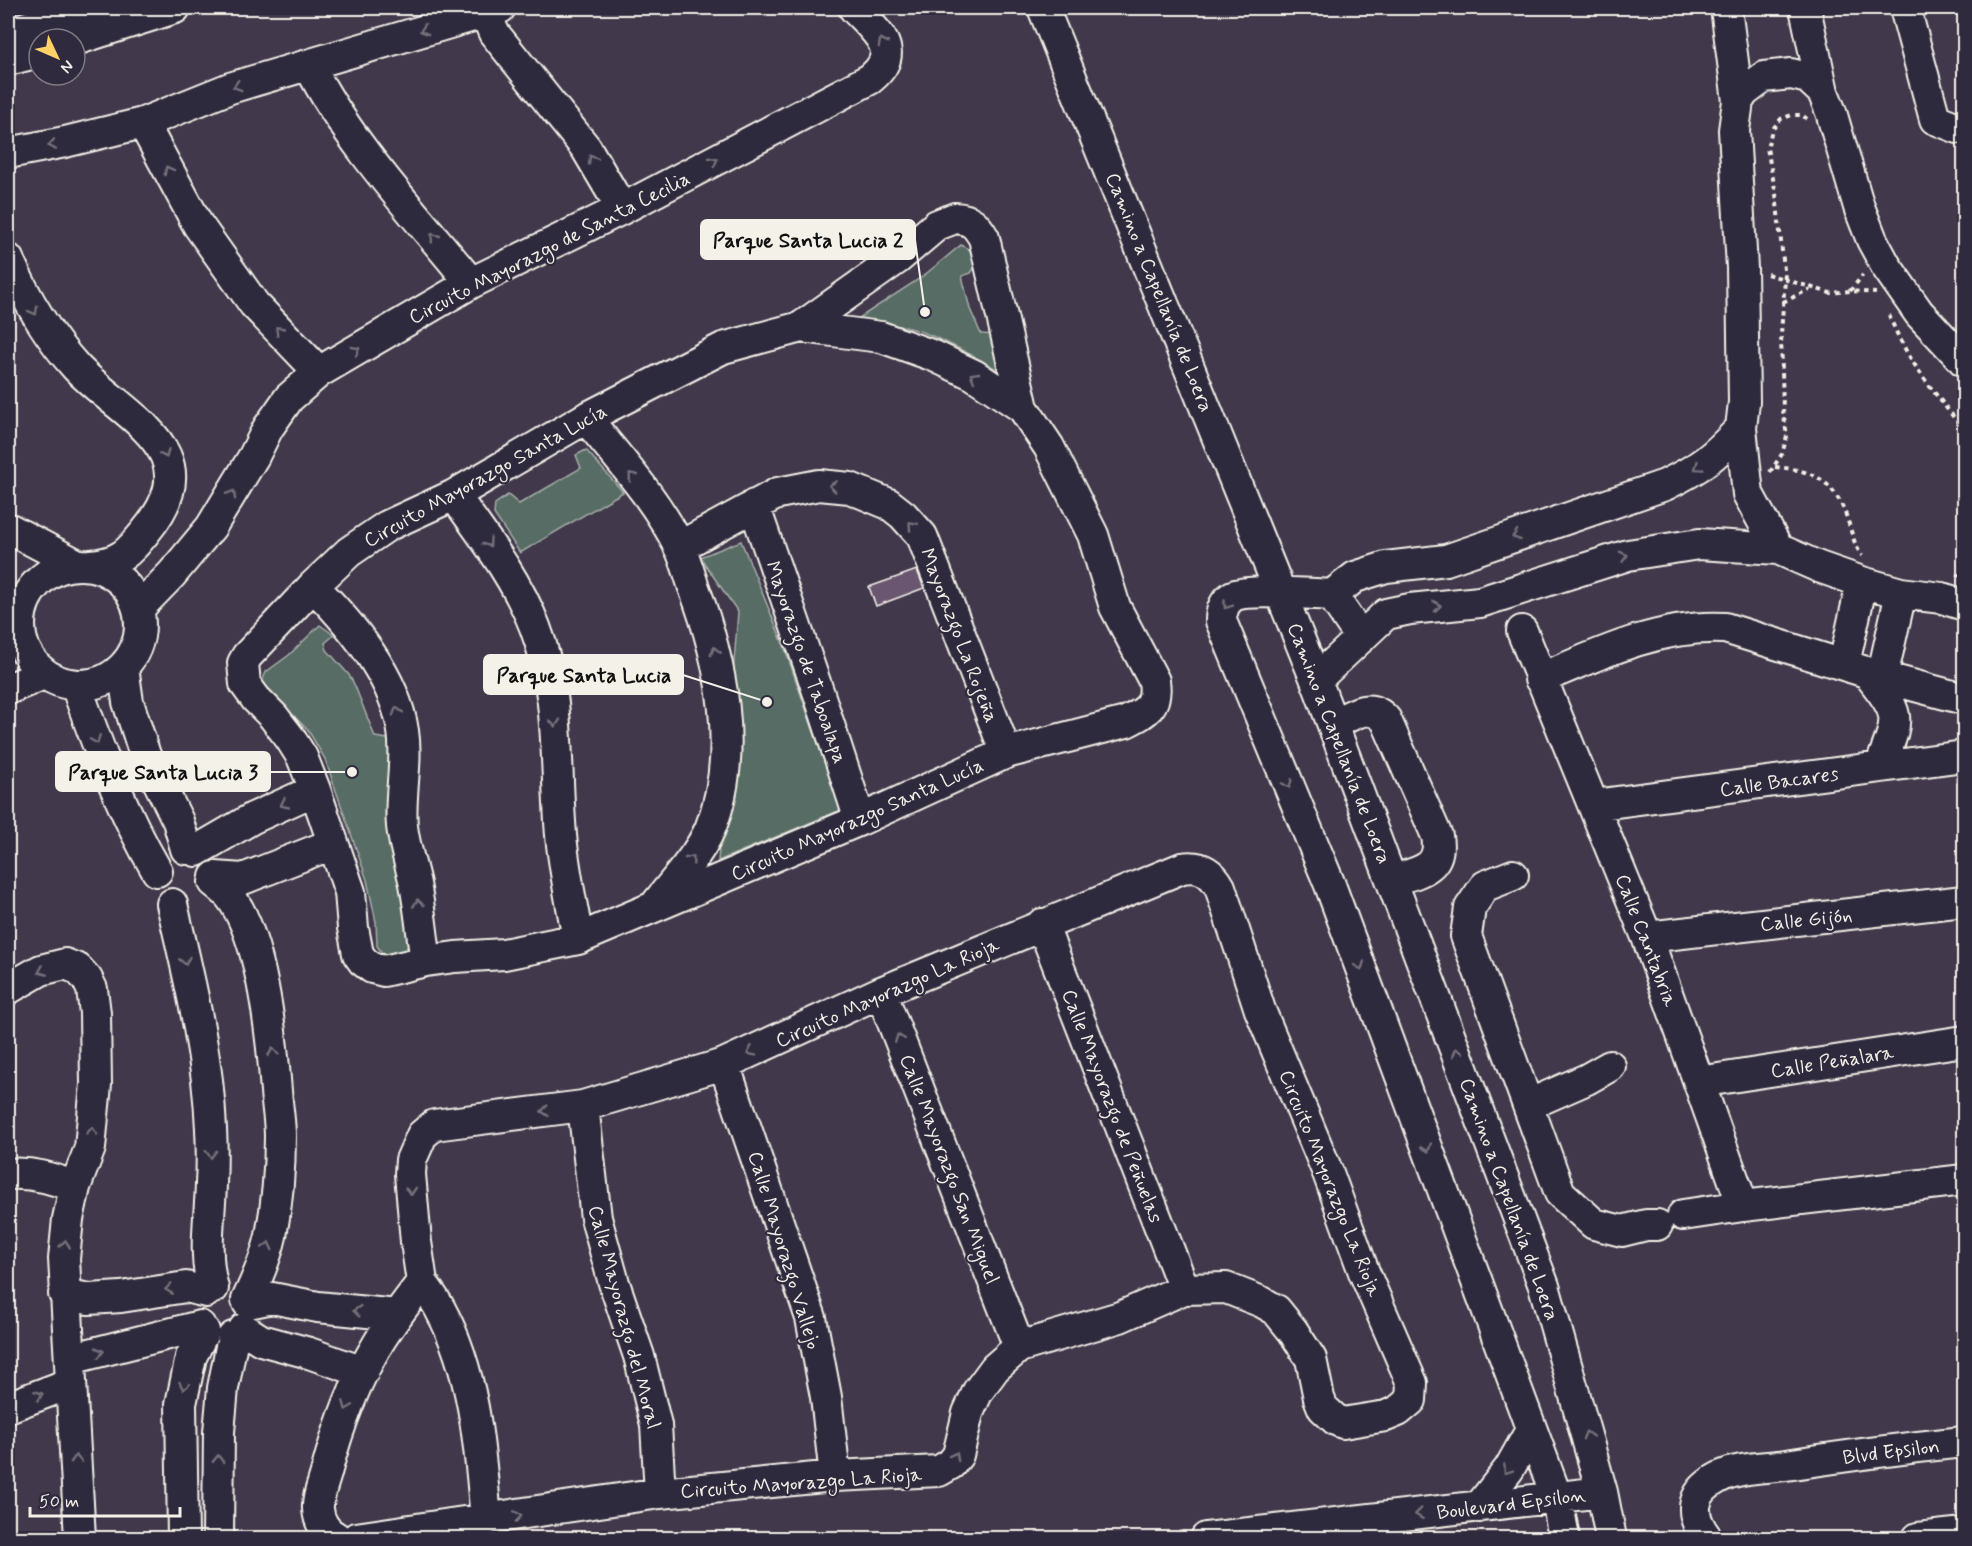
<svg xmlns="http://www.w3.org/2000/svg" width="1972" height="1546" viewBox="0 0 1972 1546" font-family="Mynerve,sans-serif">
<style>
.green{fill:#586c66;stroke:#a6aea7;stroke-width:1.5}
.building{fill:#6a576f;stroke:#f4f1e8;stroke-width:1.5}
.lines{fill:none;stroke-linecap:round;stroke-linejoin:round}
.minor-casing{stroke:#f4f1e8;stroke-width:34}
.path{stroke:#f4f1e8;stroke-width:4;stroke-dasharray:4.5 4.5;stroke-linecap:butt}
.minor{stroke:#2f2a3d;stroke-width:30}
.oneway{stroke:#747079}
.labels{text-anchor:middle;stroke-width:4.5;stroke-linejoin:round;paint-order:stroke}
.street-label{font-size:20px;fill:#f4f1e8;stroke:#2f2a3d}
.leader{fill:none;stroke:#f4f1e8;stroke-width:2}
.callout-dot{fill:#f4f1e8;stroke:#2f2a3d;stroke-width:2}
.callout{fill:#f4f1e8;stroke:#f4f1e8;stroke-width:2}
.callout-label{font-size:21px;text-anchor:middle;font-weight:bold;fill:#111}
</style>
<rect width="100%" height="100%" fill="#41384c"/>
<filter id="ink" filterUnits="userSpaceOnUse"><feTurbulence type="fractalNoise" baseFrequency=".0167" numOctaves="2"/><feDisplacementMap in="SourceGraphic" scale="12" xChannelSelector="R" yChannelSelector="G"/><feConvolveMatrix kernelMatrix="1 2 1 2 8 2 1 2 1" color-interpolation-filters="sRGB"/></filter>
<g filter="url(#ink)">
<!-- green -->
<path class="green" d="M 961,245 L 970,250 L 978,262 L 971,273 L 962,276 L 970,309 L 981,334 L 995,335 L 1004,373 C 977,358 934,333 905,327 C 889,324 874,326 859,318 L 922,277 Z
M 586,450 L 623,492 L 520,553 L 494,514 L 495,504 L 508,495 L 519,504 L 581,468 L 576,455 Z
M 741,541 L 784,646 L 841,810 L 718,861 L 738,612 L 700,557 Z
M 320,625 L 334,635 L 325,643 L 327,650 L 349,675 L 355,686 L 375,737 L 388,739 L 393,763 L 387,829 L 404,903 L 409,944 L 404,952 L 385,957 L 377,946 L 376,922 L 367,880 L 325,759 L 308,730 L 261,684 L 266,672 L 289,655 Z"/>
<!-- building -->
<path class="building" d="M 917,570 L 924,588 L 876,606 L 869,587 Z"/>
<g class="lines">
<!-- minor casing -->
<g class="minor-casing">
<path id="minor" d="M 1043,8 L 1316,680 L 1544,1286 L 1602,1492 L 1611,1538
M 1726,8 L 1738,101
M 1805,8 L 1823,92
M 1905,8 L 1935,119 L 1958,128 L 1964,126
M 485,12 L 494,33 L 586,148 L 622,209
M 10,32 L 90,8
M 75,40 L 175,8
M 8,60 L 39,52
M 309,65 C 349,144 415,214 471,283
M 143,123 L 198,225 L 254,304 L 319,372
M 8,153 L 65,142 L 143,123 L 230,88 L 500,8
M 955,218 C 971,219 976,224 984,238 L 1023,408 L 1049,447 L 1093,535 L 1115,607 L 1154,681 C 1158,706 1146,712 1126,722 L 1006,753 L 860,820 L 578,939 L 504,954 L 455,957 L 426,961 L 384,971 L 372,968 L 363,961 L 358,954 L 353,928 L 350,892 L 315,790 L 302,757 L 290,738 L 273,716 L 256,699 L 245,684 L 243,663 L 247,656 L 313,586 L 349,552 L 387,526 L 454,495 L 586,418 L 723,348 L 801,327 L 897,259 L 937,225 Z
M 8,259 C 26,299 47,335 76,367 C 125,419 213,450 146,531 C 128,553 120,563 90,565
M 801,327 L 881,337 L 934,356 L 974,375 L 1023,408
M 586,418 C 619,459 656,499 679,546 C 685,558 689,572 693,585 C 721,659 741,752 710,829 C 698,856 675,880 657,903
M 454,495 C 484,537 516,578 535,627 C 561,694 555,766 561,835 C 564,870 572,905 578,939
M 754,505 L 819,694 L 860,820
M 8,528 L 78,565
M 679,547 L 778,493 L 819,485 L 850,488 L 889,504 L 903,515 L 922,536 L 1006,753
M 1778,549 L 1748,494 L 1741,428 L 1744,402 L 1742,268 L 1734,130 L 1738,101 L 1744,92 L 1764,77 L 1791,74 L 1808,78 L 1823,92 L 1831,112 L 1859,207 L 1872,240 L 1886,266 L 1919,313 L 1964,361
M20 625a60 60 0 1 1 120 0a60 60 0 1 1-120 0Z
M 313,586 C 351,624 395,676 403,731 C 408,763 399,795 402,826 C 404,846 411,865 415,884 C 420,909 422,935 426,961
M 1332,595 L 1361,638
M 138,609 L 172,574 L 211,527 L 254,456 L 268,428 L 289,398 L 319,372 L 471,283 L 622,209 L 870,79 C 904,51 876,32 854,8
M 1522,631 L 1647,937 L 1743,1206
M 1844,664 L 1862,582
M 123,667 L 128,702 L 145,755 L 178,821 L 186,849
M 1867,672 C 1902,717 1900,715 1880,767
M 1882,677 L 1901,593
M 1540,679 C 1598,654 1661,624 1725,628 L 1882,677 L 1964,699
M 1316,680 L 1386,614 L 1410,609 L 1480,602 L 1628,555 L 1699,544 L 1778,549 L 1819,567 L 1862,582 L 1901,593 L 1942,598 L 1964,605
M 76,685 C 98,748 123,813 157,871
M 8,689 L 44,674
M 1333,725 C 1351,715 1370,701 1386,720 L 1437,836 C 1443,869 1419,872 1393,880
M 1594,805 L 1964,756
M 196,851 L 253,818 L 315,790
M 1513,875 L 1485,886 L 1470,908 L 1466,936 L 1560,1193 L 1594,1224 L 1622,1231 L 1646,1225 L 1657,1225
M 215,877 L 243,879 L 332,844
M 214,882 C 219,886 224,890 228,894 C 262,934 272,1039 276,1091 C 277,1106 280,1121 280,1136 C 280,1169 277,1204 271,1236 C 266,1259 257,1279 247,1300
M 172,904 C 189,978 208,1053 211,1129 C 212,1147 212,1166 211,1184 C 210,1218 203,1254 213,1288
M 1042,924 L 1184,1289
M 1647,937 L 1964,901
M 8,989 L 41,970 L 65,964 L 78,969 L 87,979 L 92,989 L 95,1013 L 96,1084 L 90,1148 L 75,1187 L 68,1219 L 64,1259 L 80,1538
M 881,992 L 1019,1347
M 724,1064 L 811,1318 L 826,1397 L 835,1476
M 1699,1082 L 1964,1041
M 1528,1105 L 1587,1079 L 1610,1066
M 583,1106 L 596,1218 L 614,1283 L 639,1356 L 656,1425 L 660,1493
M 8,1174 C 32,1172 53,1178 75,1187
M 1683,1215 L 1743,1206 L 1964,1180
M 422,1282 C 428,1291 435,1299 440,1309 C 475,1373 480,1450 486,1520
M 64,1294 L 89,1299 L 121,1297 L 186,1287 L 206,1292
M 248,1303 L 272,1298 L 318,1307 L 397,1315
M 244,1329 L 261,1340 L 309,1353 L 363,1372
M 70,1359 L 200,1326
M 8,1407 L 71,1383
M 1479,1507 L 1509,1469 L 1531,1430
M 183,1538 L 181,1404 L 191,1357 L 204,1331
M 218,1538 L 219,1432 L 223,1388 L 233,1337
M 337,1538 C 326,1532 319,1523 318,1509 C 317,1498 323,1484 326,1473 C 338,1427 354,1383 379,1342 C 392,1321 407,1302 422,1282 L 416,1242 L 410,1174 L 411,1160 L 422,1135 L 434,1125 L 583,1106 L 724,1064 L 881,992 L 1182,868 C 1200,865 1211,871 1220,887 L 1260,1010 L 1328,1173 L 1364,1272 L 1412,1383 L 1411,1400 L 1398,1411 L 1386,1416 L 1343,1423 L 1336,1420 L 1323,1408 L 1319,1398 L 1311,1359 L 1293,1331 L 1276,1310 L 1262,1302 L 1226,1288 L 1184,1289 L 1120,1317 L 1019,1347 L 995,1368 L 978,1391 L 968,1413 L 958,1455 L 951,1464 L 939,1471 L 835,1476 L 660,1493 L 356,1538
M 1206,1538 L 1602,1492
M 1564,1538 L 1557,1498 L 1330,885 L 1221,621 C 1221,611 1224,602 1233,596 C 1247,589 1314,594 1332,595 L 1355,577 L 1386,567 L 1446,560 L 1665,485 C 1700,468 1714,457 1741,428
M 1707,1538 C 1689,1515 1690,1493 1718,1478 C 1737,1467 1765,1468 1786,1465 C 1845,1456 1905,1448 1964,1442
M 1918,1538 L 1964,1533"/>
</g>
<!-- path -->
<path class="path" d="M 1767,274 L 1830,293 L 1850,291 L 1876,293
M 1850,291 L 1863,275
M 1783,302 L 1810,289
M 1889,315 C 1907,361 1934,392 1964,430
M 1775,467 C 1815,470 1835,481 1848,521 C 1852,534 1854,544 1862,556
M 1770,472 L 1782,454 L 1787,436 L 1783,410 L 1781,334 L 1785,279 L 1776,194 L 1767,148 L 1772,130 L 1781,119 L 1792,115 L 1802,115 L 1807,119
M 1956,575 L 1964,576"/>
<!-- minor -->
<use href="#minor" class="minor"/>
</g>
<!-- one-way arrows -->
<defs><path id="oneway-chevron" d="M-2-3.5L2.5 0L-2 3.5" fill="none" stroke-width="1.6" stroke-linecap="round" stroke-linejoin="round" transform="scale(1.5)"/></defs>
<g class="oneway">
<use href="#oneway-chevron" transform="translate(424 30) rotate(163)"/>
<use href="#oneway-chevron" transform="translate(882 42) rotate(-118)"/>
<use href="#oneway-chevron" transform="translate(237 86) rotate(163)"/>
<use href="#oneway-chevron" transform="translate(52 145) rotate(170)"/>
<use href="#oneway-chevron" transform="translate(592 159) rotate(-121)"/>
<use href="#oneway-chevron" transform="translate(714 161) rotate(-28)"/>
<use href="#oneway-chevron" transform="translate(168 170) rotate(-118)"/>
<use href="#oneway-chevron" transform="translate(434 237) rotate(-129)"/>
<use href="#oneway-chevron" transform="translate(34 311) rotate(61)"/>
<use href="#oneway-chevron" transform="translate(279 330) rotate(-134)"/>
<use href="#oneway-chevron" transform="translate(356 350) rotate(-30)"/>
<use href="#oneway-chevron" transform="translate(974 376) rotate(-150)"/>
<use href="#oneway-chevron" transform="translate(165 454) rotate(66)"/>
<use href="#oneway-chevron" transform="translate(1698 467) rotate(146)"/>
<use href="#oneway-chevron" transform="translate(632 476) rotate(-129)"/>
<use href="#oneway-chevron" transform="translate(833 486) rotate(-173)"/>
<use href="#oneway-chevron" transform="translate(232 494) rotate(-60)"/>
<use href="#oneway-chevron" transform="translate(912 525) rotate(-131)"/>
<use href="#oneway-chevron" transform="translate(1516 536) rotate(161)"/>
<use href="#oneway-chevron" transform="translate(488 543) rotate(55)"/>
<use href="#oneway-chevron" transform="translate(1624 556) rotate(-15)"/>
<use href="#oneway-chevron" transform="translate(1227 605) rotate(125)"/>
<use href="#oneway-chevron" transform="translate(1437 606) rotate(-6)"/>
<use href="#oneway-chevron" transform="translate(715 651) rotate(-104)"/>
<use href="#oneway-chevron" transform="translate(397 711) rotate(-107)"/>
<use href="#oneway-chevron" transform="translate(555 723) rotate(85)"/>
<use href="#oneway-chevron" transform="translate(96 740) rotate(67)"/>
<use href="#oneway-chevron" transform="translate(1288 784) rotate(68)"/>
<use href="#oneway-chevron" transform="translate(284 804) rotate(155)"/>
<use href="#oneway-chevron" transform="translate(691 859) rotate(-52)"/>
<use href="#oneway-chevron" transform="translate(418 903) rotate(-98)"/>
<use href="#oneway-chevron" transform="translate(185 961) rotate(77)"/>
<use href="#oneway-chevron" transform="translate(1360 966) rotate(70)"/>
<use href="#oneway-chevron" transform="translate(42 971) rotate(157)"/>
<use href="#oneway-chevron" transform="translate(899 1038) rotate(-111)"/>
<use href="#oneway-chevron" transform="translate(273 1052) rotate(-97)"/>
<use href="#oneway-chevron" transform="translate(751 1052) rotate(155)"/>
<use href="#oneway-chevron" transform="translate(1457 1052) rotate(-110)"/>
<use href="#oneway-chevron" transform="translate(545 1111) rotate(174)"/>
<use href="#oneway-chevron" transform="translate(92 1131) rotate(-85)"/>
<use href="#oneway-chevron" transform="translate(1427 1148) rotate(70)"/>
<use href="#oneway-chevron" transform="translate(211 1154) rotate(90)"/>
<use href="#oneway-chevron" transform="translate(411 1191) rotate(86)"/>
<use href="#oneway-chevron" transform="translate(65 1244) rotate(-84)"/>
<use href="#oneway-chevron" transform="translate(268 1246) rotate(-76)"/>
<use href="#oneway-chevron" transform="translate(169 1289) rotate(172)"/>
<use href="#oneway-chevron" transform="translate(357 1311) rotate(-174)"/>
<use href="#oneway-chevron" transform="translate(100 1352) rotate(-14)"/>
<use href="#oneway-chevron" transform="translate(184 1386) rotate(101)"/>
<use href="#oneway-chevron" transform="translate(39 1395) rotate(-21)"/>
<use href="#oneway-chevron" transform="translate(347 1406) rotate(112)"/>
<use href="#oneway-chevron" transform="translate(1587 1435) rotate(-106)"/>
<use href="#oneway-chevron" transform="translate(955 1456) rotate(-62)"/>
<use href="#oneway-chevron" transform="translate(76 1459) rotate(-93)"/>
<use href="#oneway-chevron" transform="translate(218 1459) rotate(-89)"/>
<use href="#oneway-chevron" transform="translate(1507 1470) rotate(125)"/>
<use href="#oneway-chevron" transform="translate(1419 1514) rotate(173)"/>
<use href="#oneway-chevron" transform="translate(518 1516) rotate(-9)"/>
</g>
</g>
<g class="labels">
<!-- street labels -->
<g class="street-label">
<text transform="translate(549 247) rotate(-27)" y="7">Circuito Mayorazgo de Santa Cecilia</text>
<text transform="translate(1160 292) rotate(68)" y="7">Camino a Capellanía de Loera</text>
<text transform="translate(485 475) rotate(-29)" y="7">Circuito Mayorazgo Santa Lucía</text>
<text transform="translate(960 635) rotate(69)" y="7">Mayorazgo La Rojeña</text>
<text transform="translate(807 662) rotate(71)" y="7">Mayorazgo de Taboalapa</text>
<text transform="translate(1340 743) rotate(69)" y="7">Camino a Capellanía de Loera</text>
<text transform="translate(1779 781) rotate(-8)" y="7">Calle Bacares</text>
<text transform="translate(857 819) rotate(-24)" y="7">Circuito Mayorazgo Santa Lucía</text>
<text transform="translate(1806 919) rotate(-6)" y="7">Calle Gijón</text>
<text transform="translate(1647 940) rotate(69)" y="7">Calle Cantabria</text>
<text transform="translate(887 992) rotate(-24)" y="7">Circuito Mayorazgo La Rioja</text>
<text transform="translate(1832 1061) rotate(-9)" y="7">Calle Peñalara</text>
<text transform="translate(1113 1106) rotate(69)" y="7">Calle Mayorazgo de Peñuelas</text>
<text transform="translate(950 1169) rotate(69)" y="7">Calle Mayorazgo San Miguel</text>
<text transform="translate(1331 1183) rotate(68)" y="7">Circuito Mayorazgo La Rioja</text>
<text transform="translate(1510 1199) rotate(70)" y="7">Camino a Capellanía de Loera</text>
<text transform="translate(785 1250) rotate(73)" y="7">Calle Mayorazgo Vallejo</text>
<text transform="translate(625 1317) rotate(75)" y="7">Calle Mayorazgo del Moral</text>
<text transform="translate(1891 1451) rotate(-7)" y="7">Blvd Epsilon</text>
<text transform="translate(801 1482) rotate(-4)" y="7">Circuito Mayorazgo La Rioja</text>
<text transform="translate(1511 1503) rotate(-7)" y="7">Boulevard Epsilon</text>
</g>
</g>
<!-- callouts -->
<path class="leader" d="M925 312L915 240M767 702L683 675M352 772L270 772"/>
<g class="callout-dot">
<circle cx="925" cy="312" r="6"/>
<circle cx="767" cy="702" r="6"/>
<circle cx="352" cy="772" r="6"/>
</g>
<g class="callout">
<rect x="701" y="220" width="214" height="39" rx="6"/>
<rect x="484" y="655" width="199" height="39" rx="6"/>
<rect x="56" y="752" width="214" height="39" rx="6"/>
</g>
<g class="callout-label">
<text x="808" y="247">Parque Santa Lucia 2</text>
<text x="584" y="682">Parque Santa Lucia</text>
<text x="163" y="779">Parque Santa Lucia 3</text>
</g>
<!-- margin -->
<rect width="1972" height="1546" fill="none" stroke="#2f2a3d" stroke-width="30"/>
<rect x="15" y="15" width="1942" height="1516" fill="none" stroke="#f4f1e8" stroke-width="2" filter="url(#ink)"/>
<!-- north arrow -->
<g transform="translate(57 57) rotate(134)"><circle r="28" fill="#2f2a3d" stroke="#7e7a81" stroke-width="1.5"/>
<path d="M0-4.5L10 22L0 15L-10 22Z" fill="#ffd166"/>
<text y="-9" font-size="16" font-weight="bold" text-anchor="middle" fill="#f4f1e8">N</text>
</g>
<!-- scale -->
<path d="M30 1507v9h150v-9" fill="none" stroke="#f4f1e8" stroke-width="3"/>
<text x="39" y="1507" font-size="18" fill="#f4f1e8" stroke="#2f2a3d" stroke-width="4.5" paint-order="stroke">50 m</text>
</svg>
